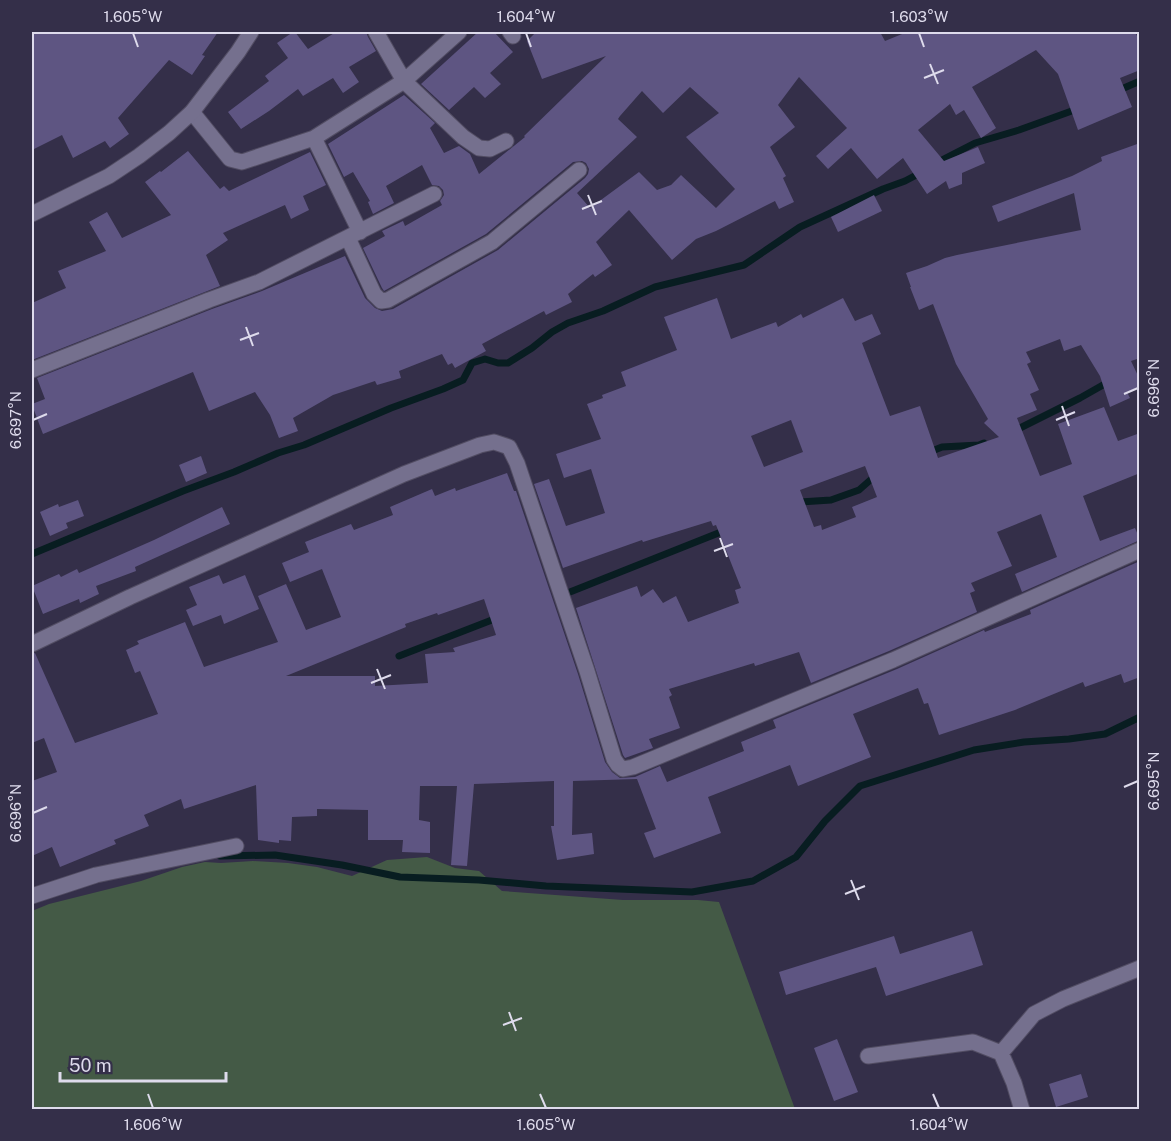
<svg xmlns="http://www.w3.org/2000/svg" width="1171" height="1141" viewBox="0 0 1171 1141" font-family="'Public Sans',sans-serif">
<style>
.green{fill:#445a46}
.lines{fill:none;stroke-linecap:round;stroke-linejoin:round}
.stream{stroke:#081d21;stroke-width:7}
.building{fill:#5e5582;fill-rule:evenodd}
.minor-casing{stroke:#524d63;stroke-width:17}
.tertiary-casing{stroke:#524d63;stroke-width:17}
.minor{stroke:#75708e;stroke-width:15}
.tertiary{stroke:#75708e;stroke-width:15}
.ticks{fill:none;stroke:#dedbec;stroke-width:2}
.neatline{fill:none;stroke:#dedbec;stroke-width:2}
.ticks-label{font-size:15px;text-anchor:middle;fill:#dedbec}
</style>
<rect width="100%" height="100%" fill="#342f49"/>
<!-- green -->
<path class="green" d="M 427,857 L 455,868 L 479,871 L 502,891 L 623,900 L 698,900 L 719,902 L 795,1109 L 32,1109 L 32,911 L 49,904 L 141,881 L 182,867 L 205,862 L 221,863 L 253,861 L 288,863 L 317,867 L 352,876 L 387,860 Z"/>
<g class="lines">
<!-- stream -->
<path class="stream" d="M 1117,91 L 1140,81
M 936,163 L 975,143 L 1019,130 L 1080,108
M 1014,431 L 1080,398 L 1110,381
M 927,453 L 942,447 L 979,445 L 984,443
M 795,504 L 800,502 L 831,500 L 859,490 L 876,475
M 32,554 L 183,491 L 234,472 L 278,453 L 304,445 L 391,408 L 443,389 L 463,380 L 472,363 L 485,359 L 498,363 L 508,363 L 532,348 L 552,332 L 568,323 L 603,311 L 655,287 L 744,265 L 800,227 L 883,189 L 905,181 L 922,172
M 570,592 L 726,530
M 399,656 L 497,618
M 220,856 L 275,855 L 342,865 L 400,877 L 479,880 L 546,886 L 692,892 L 753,881 L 796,857 L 825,821 L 860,786 L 974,750 L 1024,742 L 1069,739 L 1105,734 L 1140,717"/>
</g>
<!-- building -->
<path class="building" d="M 32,32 L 218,32 L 202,55 L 205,56 L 192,75 L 169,60 L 118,118 L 129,134 L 110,148 L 105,141 L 73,158 L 62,135 L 32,150 Z
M 293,32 L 295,32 L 308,49 L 336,32 L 366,32 L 368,37 L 376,51 L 349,67 L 359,82 L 343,93 L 333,78 L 303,96 L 298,89 L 269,111 L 241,129 L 228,112 L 269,81 L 265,76 L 288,58 L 277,43 Z
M 478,32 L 494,32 L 513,52 L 490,73 L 501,84 L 485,98 L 474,87 L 449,110 L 421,84 Z
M 536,32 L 880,32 L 885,41 L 907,32 L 1135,32 L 1140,42 L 1140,70 L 1120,78 L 1132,107 L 1078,130 L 1058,74 L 1036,50 L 972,87 L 996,128 L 981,138 L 964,110 L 956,115 L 950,104 L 918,130 L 944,161 L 978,147 L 985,163 L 962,173 L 962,184 L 949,189 L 946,181 L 927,194 L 903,158 L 877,179 L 851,148 L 828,169 L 816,156 L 847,128 L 799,77 L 778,105 L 795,127 L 770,147 L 786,176 L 783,178 L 794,202 L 779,209 L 775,201 L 716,231 L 696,239 L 672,260 L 629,210 L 596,242 L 612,265 L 595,277 L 593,274 L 568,294 L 572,302 L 546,315 L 544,311 L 482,344 L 486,351 L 455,368 L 452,363 L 448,365 L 442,354 L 399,371 L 401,378 L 377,385 L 375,381 L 333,395 L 293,418 L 298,431 L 279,438 L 270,415 L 255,392 L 209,411 L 193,372 L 43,434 L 32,405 L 32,404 L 45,399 L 37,378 L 212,309 L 262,291 L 345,256 L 365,298 L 375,308 L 382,311 L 393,309 L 498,250 L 585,178 L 588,174 L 589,169 L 586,163 L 582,161 L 573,162 L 486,234 L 384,291 L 382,288 L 363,248 L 385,236 L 382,231 L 403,221 L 405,226 L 442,205 L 440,201 L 444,195 L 443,190 L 439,186 L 432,185 L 422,165 L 386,186 L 394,203 L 373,214 L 368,202 L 370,201 L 353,172 L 344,177 L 328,144 L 404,95 L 435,123 L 430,128 L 444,153 L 459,146 L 470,154 L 479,174 L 525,137 L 524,136 L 606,56 L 542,79 L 527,41 ZM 690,87 L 719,113 L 686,137 L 735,189 L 716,208 L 681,175 L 671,185 L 657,190 L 639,172 L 590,208 L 577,193 L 637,137 L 618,119 L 620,116 L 642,91 L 663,113 Z
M 1140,143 L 1140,358 L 1131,361 L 1140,380 L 1140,387 L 1127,392 L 1130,398 L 1110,407 L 1100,376 L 1081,345 L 1064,351 L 1060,339 L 1026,352 L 1031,362 L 1027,364 L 1039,390 L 1030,394 L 1037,410 L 1017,418 L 1040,476 L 1072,464 L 1058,424 L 1104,407 L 1118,441 L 1140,433 L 1140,473 L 1083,496 L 1100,541 L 1135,528 L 1140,540 L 1022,592 L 1015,574 L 1057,557 L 1041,514 L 997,532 L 1012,566 L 971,583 L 975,591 L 970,593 L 977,612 L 889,651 L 811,683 L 799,652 L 755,666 L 754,663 L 669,689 L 672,695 L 669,697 L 680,728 L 649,739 L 653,748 L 625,758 L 623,755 L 576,608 L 637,586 L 641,597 L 653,589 L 663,603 L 676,596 L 688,622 L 739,603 L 735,590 L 741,588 L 716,525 L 713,526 L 711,521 L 643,542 L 642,540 L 563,568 L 534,484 L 549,479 L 566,526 L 605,513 L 591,469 L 564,478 L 556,454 L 601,439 L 587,404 L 603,398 L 602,395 L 626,386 L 621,372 L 677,350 L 664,317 L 717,298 L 731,339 L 776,322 L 778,327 L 801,314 L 803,318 L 843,298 L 855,321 L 872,314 L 881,334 L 862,343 L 890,416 L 920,406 L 938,458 L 999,437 L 984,423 L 988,419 L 956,364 L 933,304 L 919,310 L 910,287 L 911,287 L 906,273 L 927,266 L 945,258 L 957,255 L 1081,230 L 1074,193 L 998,222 L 992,206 L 1072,176 L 1102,161 L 1101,157 ZM 791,420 L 803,452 L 764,467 L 751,436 ZM 865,466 L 877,497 L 852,507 L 856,517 L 822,530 L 821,525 L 814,527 L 800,490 Z
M 188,151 L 220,189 L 224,186 L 229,191 L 310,152 L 326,185 L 303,196 L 309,210 L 291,219 L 285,205 L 223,233 L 228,240 L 206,255 L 220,286 L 32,360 L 32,303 L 66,288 L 58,271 L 106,251 L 89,222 L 107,212 L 122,238 L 171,215 L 145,182 L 160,171 L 161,172 Z
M 874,195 L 882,211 L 838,232 L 831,217 Z
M 201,456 L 207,473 L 186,482 L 179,465 Z
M 507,473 L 514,491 L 516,491 L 578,674 L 605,762 L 612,772 L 620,778 L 635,777 L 660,766 L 667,782 L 744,751 L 741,742 L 776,728 L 773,720 L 897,669 L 984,630 L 985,632 L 1031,614 L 1030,610 L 1140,561 L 1140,677 L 1124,683 L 1121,674 L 1085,687 L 1083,682 L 1015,710 L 939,735 L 928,703 L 924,704 L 918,688 L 853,714 L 871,757 L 798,786 L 790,765 L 708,797 L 721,833 L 654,858 L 644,833 L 656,829 L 637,779 L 573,781 L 572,835 L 592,833 L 594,854 L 557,860 L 551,826 L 554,826 L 554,781 L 474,784 L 467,866 L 451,865 L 457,786 L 420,786 L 419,820 L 430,822 L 430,853 L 402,852 L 403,840 L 368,840 L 368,810 L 317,809 L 317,816 L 292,817 L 291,841 L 279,840 L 279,843 L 258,840 L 256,785 L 184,809 L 181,799 L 144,815 L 149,826 L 114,840 L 116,844 L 60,867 L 52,847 L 32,856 L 32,781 L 57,772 L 44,738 L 32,743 L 32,654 L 35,653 L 75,743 L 158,714 L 140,671 L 135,673 L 126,650 L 139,644 L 137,641 L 185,622 L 204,667 L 278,642 L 258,596 L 286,584 L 306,630 L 341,617 L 322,569 L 290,582 L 282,563 L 309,552 L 305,542 L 351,524 L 354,530 L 393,515 L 390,507 L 432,489 L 435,496 L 455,488 L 456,491 ZM 484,599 L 496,635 L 453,648 L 455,652 L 425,654 L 428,683 L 375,686 L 375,676 L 286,676 L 406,627 L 405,624 L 437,613 L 438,615 Z
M 78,500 L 84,516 L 66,523 L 68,528 L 50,536 L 40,512 L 58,504 L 59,507 Z
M 222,507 L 230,524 L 135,567 L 136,571 L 96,586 L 99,594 L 80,603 L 79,599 L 43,614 L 32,586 L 59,574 L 61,577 L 77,569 L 79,573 L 154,540 Z
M 219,575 L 223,584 L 245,575 L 259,609 L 224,624 L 221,615 L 193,626 L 186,610 L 197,605 L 189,587 Z
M 972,931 L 983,965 L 886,996 L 876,967 L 786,995 L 779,972 L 894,936 L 900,954 Z
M 837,1039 L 858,1092 L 834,1101 L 814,1048 Z
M 1081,1074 L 1088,1097 L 1056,1107 L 1049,1084 Z"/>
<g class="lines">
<!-- minor casing -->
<g class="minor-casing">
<path id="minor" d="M 376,32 L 404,81 L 463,137 L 479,148 L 490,149 L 506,141
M 510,32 L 513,36
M 192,112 L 230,159 L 242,162 L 314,138 L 404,81 L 459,32
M 314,138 L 360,232
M 348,238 L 374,294 L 381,301 L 388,300 L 492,242 L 579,170
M 32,370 L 209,300 L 259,282 L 434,194
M 32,644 L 130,597 L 404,474 L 480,445 L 494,442 L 509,447 L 517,463 L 587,671 L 614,759 L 618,765 L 623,769 L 633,767 L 893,660 L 1140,550
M 32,896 L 96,875 L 236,846
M 1001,1053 L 1034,1014 L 1063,999 L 1140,968
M 868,1056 L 973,1042 L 1001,1053 L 1014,1083 L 1022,1110"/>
</g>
<!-- tertiary casing -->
<g class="tertiary-casing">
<path id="tertiary" d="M 32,214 L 109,176 L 139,156 L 169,133 L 192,112 L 238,52 L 251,32"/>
</g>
<!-- minor -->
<use href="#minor" class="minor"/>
<!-- tertiary -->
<use href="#tertiary" class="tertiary"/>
</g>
<!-- ticks -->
<path class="ticks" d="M 133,33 L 138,47M 526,33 L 531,47M 919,33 L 924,47M 930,64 L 938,84M 924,78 L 944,70M 588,195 L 596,215M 582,209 L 602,201M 246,327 L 253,346M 240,340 L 259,333M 1124,394 L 1138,388M 1062,406 L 1069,426M 33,420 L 47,414M 1056,420 L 1075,412M 720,538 L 727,557M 714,551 L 733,544M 377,669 L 385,689M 371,683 L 391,675M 1124,787 L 1138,781M 33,813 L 47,807M 851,880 L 859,900M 845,894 L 865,886M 509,1012 L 516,1031M 503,1025 L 522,1018M 148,1094 L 153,1108M 540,1094 L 546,1108M 933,1094 L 939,1108"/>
<!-- border -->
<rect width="1171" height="1141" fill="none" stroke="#342f49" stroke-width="66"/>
<!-- scale -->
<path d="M60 1072v9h166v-9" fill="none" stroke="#dedbec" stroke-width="3"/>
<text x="69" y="1072" font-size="18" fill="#dedbec" stroke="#342f49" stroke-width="4.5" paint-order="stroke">50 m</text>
<rect x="33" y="33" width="1105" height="1075" class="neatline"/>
<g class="ticks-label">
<text x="133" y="22">1.605°W</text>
<text x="526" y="22">1.604°W</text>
<text x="919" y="22">1.603°W</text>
<text transform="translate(1154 388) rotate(-90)" y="5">6.696°N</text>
<text transform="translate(16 420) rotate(-90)" y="5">6.697°N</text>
<text transform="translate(1154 781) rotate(-90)" y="5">6.695°N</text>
<text transform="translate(16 813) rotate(-90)" y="5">6.696°N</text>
<text x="153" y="1130">1.606°W</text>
<text x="546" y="1130">1.605°W</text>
<text x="939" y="1130">1.604°W</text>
</g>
</svg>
